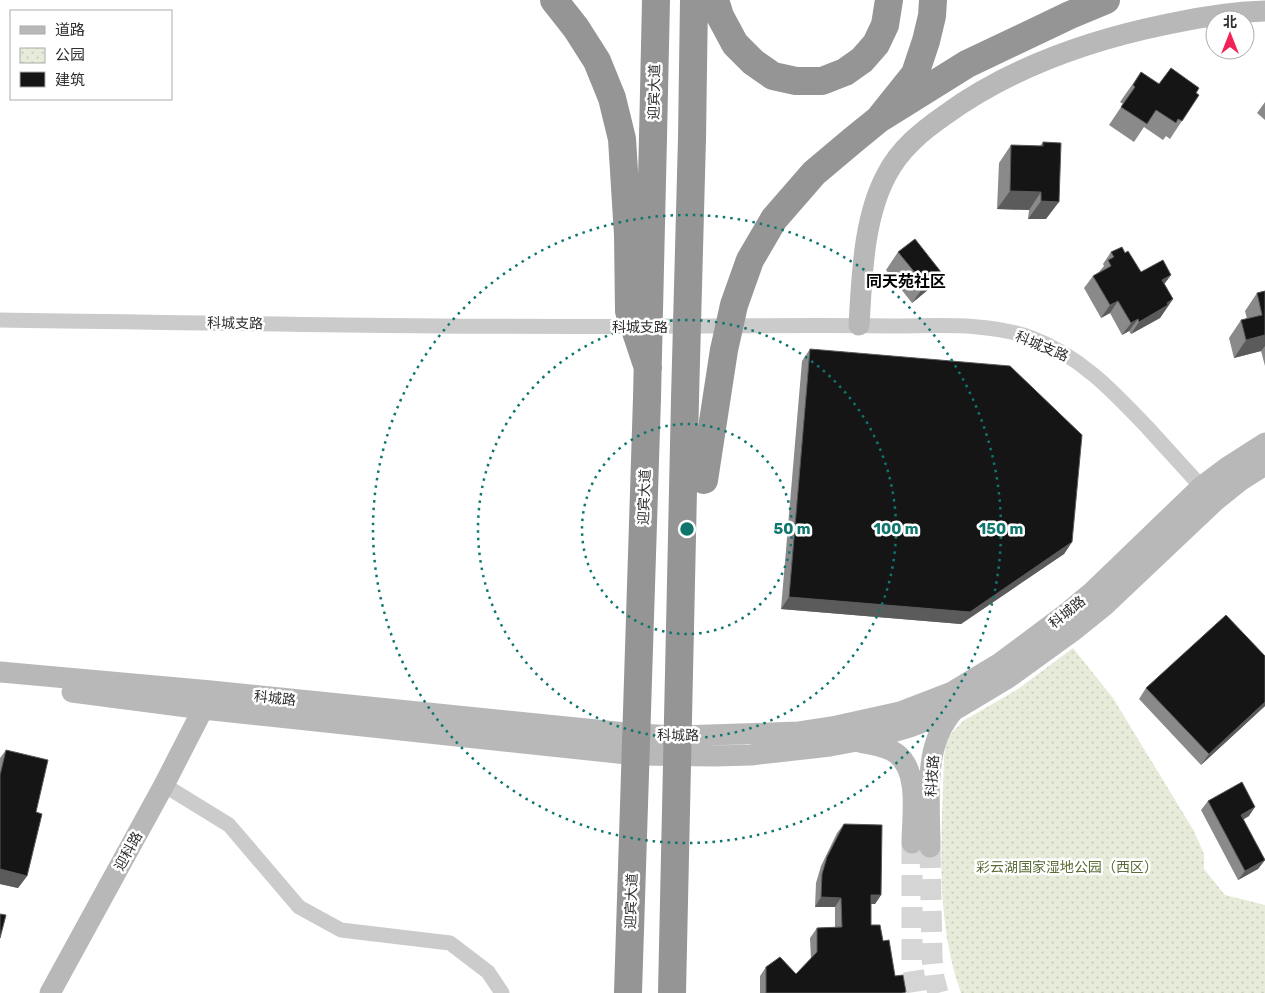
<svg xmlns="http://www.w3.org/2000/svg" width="1265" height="993" viewBox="0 0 1265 993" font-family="Rubik,'Noto Sans SC',sans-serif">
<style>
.park{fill:url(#park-dots)}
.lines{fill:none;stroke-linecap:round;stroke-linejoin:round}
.secondary-tunnel{stroke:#d5d5d5;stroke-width:21;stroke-dasharray:21 11;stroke-linecap:butt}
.street{stroke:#cbcbcb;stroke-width:15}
.secondary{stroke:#b8b8b8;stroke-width:21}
.highway{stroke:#959595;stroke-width:28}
.highway-bridge{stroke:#959595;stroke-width:28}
.wall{fill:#8a8a8a}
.shaded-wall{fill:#5b5b5b}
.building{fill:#151515;stroke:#5b5b5b}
.ring{fill:none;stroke:#0f766e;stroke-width:2.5;stroke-dasharray:2.5 5}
.labels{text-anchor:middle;stroke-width:5;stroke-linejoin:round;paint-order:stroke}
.street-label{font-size:14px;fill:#2e2e2e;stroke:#fff}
.park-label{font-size:14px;fill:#5a6c38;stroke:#fff}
.quarter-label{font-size:16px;font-weight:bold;fill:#000;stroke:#fff}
.centre{fill:#0f766e;stroke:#fff;stroke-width:2.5}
.ring-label{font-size:15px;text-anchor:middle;font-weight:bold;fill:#0f766e;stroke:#fff;stroke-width:5;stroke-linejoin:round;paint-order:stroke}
</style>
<defs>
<pattern id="park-dots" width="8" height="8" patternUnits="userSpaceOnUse" patternTransform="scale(1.25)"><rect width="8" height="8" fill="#e7ecda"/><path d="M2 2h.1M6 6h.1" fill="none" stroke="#c6cbbb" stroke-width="1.8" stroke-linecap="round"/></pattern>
</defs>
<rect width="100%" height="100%" fill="#fff"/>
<!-- park -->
<path class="park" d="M 1073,648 L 1113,698 L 1194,831 L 1204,854 L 1204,869 L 1225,895 L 1265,905 L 1265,993 L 961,993 C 934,917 942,836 944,757 L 946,743 L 948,737 L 963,721 L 1018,689 Z"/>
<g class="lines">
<!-- secondary-tunnel -->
<path class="secondary-tunnel" d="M 912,843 L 912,962 L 917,993
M 930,847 L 932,958 L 934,978 L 938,993"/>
<!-- street -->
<path class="street" d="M 0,320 C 227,323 455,328 682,326 C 753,326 823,325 893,326 C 939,326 988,322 1032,338 C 1080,356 1112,390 1147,427 C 1167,449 1187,471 1207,493
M 164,785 L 229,825 L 299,907 L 341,930 L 450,943 L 488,972 L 502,993"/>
<!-- secondary -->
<path class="secondary" d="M 859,325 C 862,277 863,218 887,174 C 900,149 922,131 945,115 C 1010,68 1089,40 1168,24 C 1200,17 1232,12 1265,11
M 0,672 L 211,691 L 636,734 L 678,736 L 799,732 L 832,727 L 900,712 L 952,692 L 1000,663 L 1063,616 L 1092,592 L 1201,487 L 1229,466 L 1265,443
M 72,692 L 203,709 L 636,755 L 715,756 L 751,755 L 830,746 L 873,738 L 910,727 L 953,711 L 1008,678 L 1073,631 L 1104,606 L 1215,501 L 1240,481 L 1265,465
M 860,742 C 872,745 887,746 897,754 C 920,772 912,817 912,843
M 930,847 C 930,817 926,770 936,742 C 939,730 946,720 953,711
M 50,993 L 164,785 L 203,709"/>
<!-- highway -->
<path class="highway" d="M 715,0 L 720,16 L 735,44 L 753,62 L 773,76 L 796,81 L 822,81 L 845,72 L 862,60 L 876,44 L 885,25 L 889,0
M 882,117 L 967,64 L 1070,15 L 1106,0
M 653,137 L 656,0
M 692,138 L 694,0
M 628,993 L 647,398
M 672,993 L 685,399"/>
<!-- highway-bridge -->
<path class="highway-bridge" d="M 554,0 L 576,28 L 597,61 L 612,98 L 622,139 L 628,235 L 629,311 L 648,368
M 647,398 L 653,137
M 685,399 L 692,138
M 704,480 L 724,350 L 734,305 L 750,260 L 774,219 L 814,173 L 852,141 L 879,119 L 915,74 L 926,41 L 932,16 L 933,0"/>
</g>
<!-- wall -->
<path class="wall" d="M 1141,72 L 1159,84 L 1196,93 L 1199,95 L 1170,139 L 1166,136 L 1163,140 L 1144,127 L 1134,142 L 1109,125 L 1123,104 L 1120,102 Z
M 1265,102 L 1265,120 L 1257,113 Z
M 1043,142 L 1046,219 L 1028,219 L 1029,210 L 997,209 L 999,163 L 1011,145 L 1040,146 Z
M 898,252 L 929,289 L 912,303 L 886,270 Z
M 1111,252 L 1125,253 L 1141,272 L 1171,275 L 1164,284 L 1173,299 L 1160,318 L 1131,334 L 1129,331 L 1122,335 L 1110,313 L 1101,318 L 1084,288 L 1093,276 L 1099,272 L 1104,266 L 1103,264 Z
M 1265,291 L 1265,366 L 1261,351 L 1234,358 L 1229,338 L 1241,320 L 1247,319 L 1245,311 L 1257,293 Z
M 810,349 L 1072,542 L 1064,554 L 961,624 L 781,609 L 802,361 Z
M 1265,656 L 1265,706 L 1201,765 L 1139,699 L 1146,688 Z
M 6,750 L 36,812 L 27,876 L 18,888 L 0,884 L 0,758 Z
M 1208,801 L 1249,816 L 1243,820 L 1265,860 L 1258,869 L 1238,880 L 1201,810 Z
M 844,824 L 881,895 L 875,904 L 871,904 L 871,925 L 883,941 L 895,976 L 905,993 L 760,993 L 760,976 L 766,967 L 796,974 L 811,959 L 810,938 L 817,928 L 835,927 L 835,907 L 815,907 L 816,883 L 821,866 L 837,833 Z"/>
<!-- shaded-wall -->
<path class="shaded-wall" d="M 1010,191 L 1041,192 L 1029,210 L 997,209 Z
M 1041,201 L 1059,202 L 1046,219 L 1028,219 Z
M 941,272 L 929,289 L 912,303 L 925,285 Z
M 1171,275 L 1162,287 L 1162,280 Z
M 1173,299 L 1160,318 L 1131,334 L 1139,322 L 1167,303 Z
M 1118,301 L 1110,313 L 1101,318 L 1110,305 Z
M 1138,319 L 1129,331 L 1122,335 L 1131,323 Z
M 1265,335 L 1265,346 L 1261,351 L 1234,358 L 1246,340 Z
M 1072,542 L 1064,554 L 961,624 L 781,609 L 789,597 Z
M 1265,702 L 1265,706 L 1201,765 L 1209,754 Z
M 1255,807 L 1249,816 L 1234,824 L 1241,815 Z
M 1265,860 L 1258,869 L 1238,880 L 1245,871 Z
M 0,869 L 27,876 L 18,888 L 0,884 Z
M 871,895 L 881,895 L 875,904 L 864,904 Z
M 821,897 L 841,898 L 835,907 L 815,907 Z"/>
<!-- building -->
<path class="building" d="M 1171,68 L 1199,88 L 1196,93 L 1199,95 L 1182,121 L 1178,119 L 1176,123 L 1156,110 L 1147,124 L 1121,107 L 1135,87 L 1133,85 L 1141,72 L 1159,84 Z
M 1043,142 L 1061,143 L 1059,202 L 1041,201 L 1041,192 L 1010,191 L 1011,145 L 1043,146 Z
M 915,239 L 941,272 L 925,285 L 898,252 Z
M 1122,247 L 1125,253 L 1128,251 L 1141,272 L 1163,260 L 1171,275 L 1162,280 L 1173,299 L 1167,303 L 1168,305 L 1139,322 L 1138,319 L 1131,323 L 1118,301 L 1110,305 L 1093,276 L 1111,266 L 1108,260 L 1114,257 L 1111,252 Z
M 1265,291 L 1265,335 L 1246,340 L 1241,320 L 1262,315 L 1257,293 Z
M 810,349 L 1010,366 L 1082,435 L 1072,542 L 970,612 L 789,597 Z
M 1226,615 L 1265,656 L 1265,702 L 1209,754 L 1146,688 Z
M 6,750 L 48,760 L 36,812 L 42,814 L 27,876 L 0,869 L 0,775 Z
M 1242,782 L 1255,807 L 1241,815 L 1265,860 L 1245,871 L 1208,801 Z
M 844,824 L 882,825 L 881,895 L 871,895 L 871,925 L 880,925 L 883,941 L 889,940 L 895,976 L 903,975 L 906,992 L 902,993 L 766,993 L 766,967 L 780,957 L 796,974 L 817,952 L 817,928 L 842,927 L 841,898 L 821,897 L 822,874 L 827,857 Z
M 0,914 L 6,915 L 0,938 Z"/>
<!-- distance rings -->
<g class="ring">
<circle cx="687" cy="529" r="105"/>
<circle cx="687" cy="529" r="209"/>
<circle cx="687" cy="529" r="314"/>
</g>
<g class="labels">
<!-- street labels -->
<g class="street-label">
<text transform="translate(654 92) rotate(-89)" y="5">迎宾大道</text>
<text transform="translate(235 323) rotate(1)" y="5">科城支路</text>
<text x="640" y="332">科城支路</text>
<text transform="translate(1042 346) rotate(23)" y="5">科城支路</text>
<text transform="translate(644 497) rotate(-88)" y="5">迎宾大道</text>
<text transform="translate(1067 612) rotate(-39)" y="5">科城路</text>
<text transform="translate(275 698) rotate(6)" y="5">科城路</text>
<text transform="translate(678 735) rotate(1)" y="5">科城路</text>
<text transform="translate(932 776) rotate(-86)" y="5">科技路</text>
<text transform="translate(128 851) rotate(-61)" y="5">迎科路</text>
<text transform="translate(631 901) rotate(-88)" y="5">迎宾大道</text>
</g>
<!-- park labels -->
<g class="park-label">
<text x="1067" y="872">彩云湖国家湿地公园（西区）</text>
</g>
<!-- quarter labels -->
<g class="quarter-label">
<text x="906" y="287">同天苑社区</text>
</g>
</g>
<circle cx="687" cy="529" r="8" class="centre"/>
<g class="ring-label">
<text x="792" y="534">50 m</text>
<text x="896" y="534">100 m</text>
<text x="1001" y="534">150 m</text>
</g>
<!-- legend -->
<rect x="10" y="10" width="162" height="90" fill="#ffffff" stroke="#ababab"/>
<rect x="20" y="26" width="25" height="8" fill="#b8b8b8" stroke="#ababab"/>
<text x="55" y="35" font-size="15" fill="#2e2e2e">道路</text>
<rect x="20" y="48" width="25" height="15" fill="url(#park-dots)" stroke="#ababab"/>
<text x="55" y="60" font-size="15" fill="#2e2e2e">公园</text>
<rect x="20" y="72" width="25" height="15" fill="#151515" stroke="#ababab"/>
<text x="55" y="85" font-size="15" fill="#2e2e2e">建筑</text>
<!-- north arrow -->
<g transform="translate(1230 35)"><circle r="24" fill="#ffffff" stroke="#ababab"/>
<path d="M0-4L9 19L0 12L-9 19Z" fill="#f12356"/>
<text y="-8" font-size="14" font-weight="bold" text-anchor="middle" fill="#2e2e2e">北</text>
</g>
</svg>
